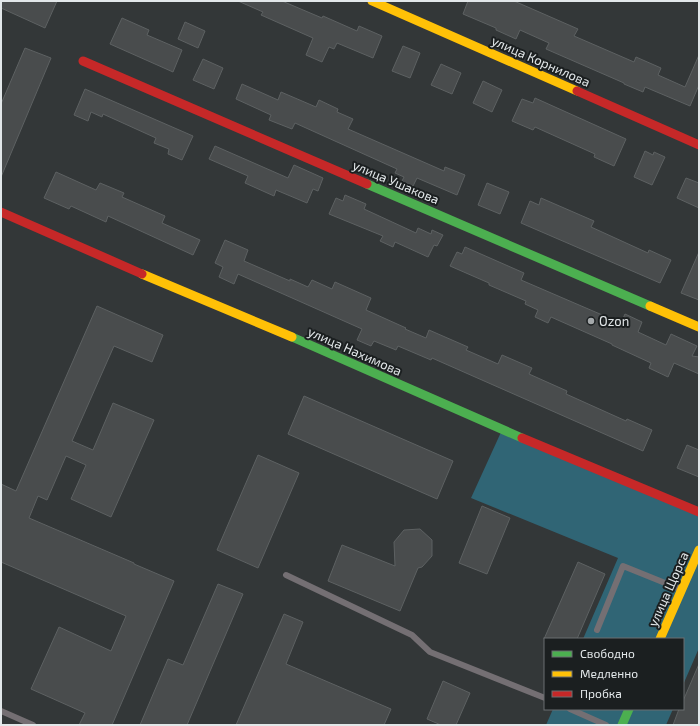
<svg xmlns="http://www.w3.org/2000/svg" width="700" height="726" viewBox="0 0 700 726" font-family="'Exo 2',sans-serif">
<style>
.forest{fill:#306575}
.building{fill:#494c4d;stroke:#5d6162}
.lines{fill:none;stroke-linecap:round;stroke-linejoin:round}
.lane{stroke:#746f73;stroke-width:6}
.fast{stroke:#4caf50;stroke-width:9}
.slow{stroke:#ffc107;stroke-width:9}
.jam{stroke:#c62828;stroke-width:9}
.poi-dot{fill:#a5a9ab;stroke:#1b1f20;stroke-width:1.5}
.labels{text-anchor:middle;stroke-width:4;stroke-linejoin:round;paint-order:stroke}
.street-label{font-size:13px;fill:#e2e7e9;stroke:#1b1f20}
.poi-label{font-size:13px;fill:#e2e7e9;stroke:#1b1f20;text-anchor:start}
</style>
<rect width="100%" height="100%" fill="#333738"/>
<!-- forest -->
<path class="forest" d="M 502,430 L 699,512 L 699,648 L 683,685 L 683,639 L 583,639 L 618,558 L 471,498 Z
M 553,709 L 673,709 L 666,725 L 546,725 Z"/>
<!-- building -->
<path class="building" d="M 1,1 L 57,1 L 45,28 L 1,8 Z
M 238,1 L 282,1 L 322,18 L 323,16 L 357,31 L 359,26 L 382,36 L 373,58 L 337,43 L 334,49 L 329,47 L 322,62 L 306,55 L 313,38 L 261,15 L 263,12 Z
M 468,1 L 514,1 L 578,29 L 574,36 L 634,62 L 636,57 L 661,68 L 658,75 L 685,87 L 699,55 L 699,85 L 690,106 L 645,87 L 643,92 L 624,84 L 624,83 L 546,49 L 549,43 L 520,30 L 516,39 L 496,30 L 496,28 L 463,14 Z
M 122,18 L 149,30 L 147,35 L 182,50 L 173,72 L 110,44 Z
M 185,22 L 205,31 L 198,48 L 178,39 Z
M 403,46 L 420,53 L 410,78 L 392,71 Z
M 25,48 L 51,58 L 1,177 L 1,104 Z
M 203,59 L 223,68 L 214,89 L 193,80 Z
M 441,64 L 461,73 L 452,94 L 431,85 Z
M 483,81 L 502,90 L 492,112 L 473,103 Z
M 242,84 L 278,100 L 281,92 L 316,107 L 319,100 L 338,109 L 337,112 L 353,119 L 348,129 L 444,171 L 445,167 L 465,175 L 457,195 L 417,178 L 413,186 L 402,181 L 404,177 L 395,173 L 397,169 L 295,123 L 292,129 L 269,120 L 271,115 L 236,99 Z
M 85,89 L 193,136 L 182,160 L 168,154 L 169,149 L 154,143 L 156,138 L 103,114 L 102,117 L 91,112 L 88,121 L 74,115 Z
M 535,98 L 626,139 L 614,166 L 594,157 L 595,154 L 535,127 L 533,130 L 512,121 L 522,99 L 533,103 Z
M 215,146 L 288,178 L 294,165 L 323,178 L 318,191 L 313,189 L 307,203 L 276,190 L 274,196 L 245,183 L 248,176 L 209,159 Z
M 645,151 L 653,155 L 654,152 L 665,157 L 652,185 L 634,177 Z
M 56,172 L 96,190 L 100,183 L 124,193 L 122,197 L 165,216 L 162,223 L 200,240 L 193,255 L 108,216 L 106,222 L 71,206 L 69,209 L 44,198 Z
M 686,178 L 699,183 L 699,208 L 677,198 Z
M 487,183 L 509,192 L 500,214 L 478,205 Z
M 345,195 L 366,204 L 364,209 L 416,233 L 418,228 L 431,234 L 432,230 L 443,235 L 437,246 L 434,245 L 428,257 L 395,242 L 393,247 L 380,241 L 383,236 L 329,214 L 336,198 L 343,201 Z
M 541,198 L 594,221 L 591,227 L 648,253 L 649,250 L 671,260 L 660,283 L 521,223 L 530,201 L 539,205 Z
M 225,240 L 248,250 L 244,261 L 290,281 L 290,279 L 308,287 L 312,280 L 332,289 L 335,282 L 371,298 L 366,310 L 406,328 L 405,329 L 426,338 L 429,330 L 468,347 L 466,350 L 498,364 L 502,355 L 532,368 L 529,374 L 567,391 L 566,394 L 626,421 L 627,419 L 652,430 L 643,451 L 432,358 L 431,360 L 398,346 L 396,350 L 374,341 L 371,346 L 357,340 L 362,329 L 238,274 L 234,284 L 219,277 L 223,267 L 215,263 Z
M 465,247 L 524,273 L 521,280 L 579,305 L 621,323 L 625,314 L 642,322 L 638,332 L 666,345 L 671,334 L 697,346 L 692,356 L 699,357 L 699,374 L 674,363 L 668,377 L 649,368 L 651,363 L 612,345 L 612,344 L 551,317 L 548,323 L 535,317 L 538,310 L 525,304 L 526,301 L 489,285 L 489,283 L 450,266 L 457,252 L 462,254 Z
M 699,252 L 699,300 L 681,293 Z
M 97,306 L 163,335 L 152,362 L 114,346 L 72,441 L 93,450 L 113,403 L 154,420 L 111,517 L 71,499 L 86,465 L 66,456 L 47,500 L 38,496 L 29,518 L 134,563 L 134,564 L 174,581 L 112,725 L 79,725 L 85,713 L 31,689 L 59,627 L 111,651 L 126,616 L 1,562 L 1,484 L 16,491 Z
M 304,396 L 453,461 L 437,499 L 288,434 Z
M 687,445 L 699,450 L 699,477 L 677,468 Z
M 258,455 L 299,473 L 258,568 L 217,550 Z
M 482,506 L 510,518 L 487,574 L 459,563 Z
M 420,529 L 432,540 L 432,556 L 422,567 L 418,568 L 400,611 L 328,581 L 342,545 L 395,566 L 394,542 L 404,530 Z
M 578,562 L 605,574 L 577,639 L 544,639 Z
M 218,584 L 243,594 L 187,725 L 140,725 L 168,659 L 183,665 Z
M 284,614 L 303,622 L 286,664 L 391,709 L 384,725 L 236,725 Z
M 699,664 L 699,725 L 673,725 L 679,709 L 683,709 L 683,701 Z
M 443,681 L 470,693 L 456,725 L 441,725 L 427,719 Z"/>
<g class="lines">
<!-- lane -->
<path class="lane" d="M 286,575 L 412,635 L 430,652 L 545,698
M 597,630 L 623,566 L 680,589
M 570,709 L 606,725
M 1,711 L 33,725"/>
<!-- fast -->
<path class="fast" d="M 367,184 L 650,306
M 292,337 L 522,438
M 622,725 L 629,709"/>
<!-- slow -->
<path class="slow" d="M 372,1 L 577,91
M 142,274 L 292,337
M 650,306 L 699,327
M 660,639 L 699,550"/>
<!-- jam -->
<path class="jam" d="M 83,61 L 367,184
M 577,91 L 699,145
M 1,212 L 142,274
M 522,438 L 699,512"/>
</g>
<!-- markers -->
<circle class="poi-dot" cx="591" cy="321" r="4"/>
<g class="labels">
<!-- street labels -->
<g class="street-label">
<text transform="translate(541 61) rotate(24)" y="5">улица Корнилова</text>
<text transform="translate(396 182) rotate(23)" y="5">улица Ушакова</text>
<text transform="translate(355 351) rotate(24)" y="5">улица Нахимова</text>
<text transform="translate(668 589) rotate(-66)" y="5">улица Щорса</text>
</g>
<!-- poi labels -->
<g class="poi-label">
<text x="599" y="326">Ozon</text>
</g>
</g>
<!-- border -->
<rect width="700" height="726" fill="none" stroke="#e2e7e9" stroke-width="4"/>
<!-- legend -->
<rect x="544" y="638" width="140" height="72" fill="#1b1f20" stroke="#6b6f70"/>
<rect x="552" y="651" width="20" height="6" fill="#4caf50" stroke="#6b6f70"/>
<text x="580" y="658" font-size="12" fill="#e2e7e9">Свободно</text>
<rect x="552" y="671" width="20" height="6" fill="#ffc107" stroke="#6b6f70"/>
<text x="580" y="678" font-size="12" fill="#e2e7e9">Медленно</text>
<rect x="552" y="691" width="20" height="6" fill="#c62828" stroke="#6b6f70"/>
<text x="580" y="698" font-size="12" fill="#e2e7e9">Пробка</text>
</svg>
